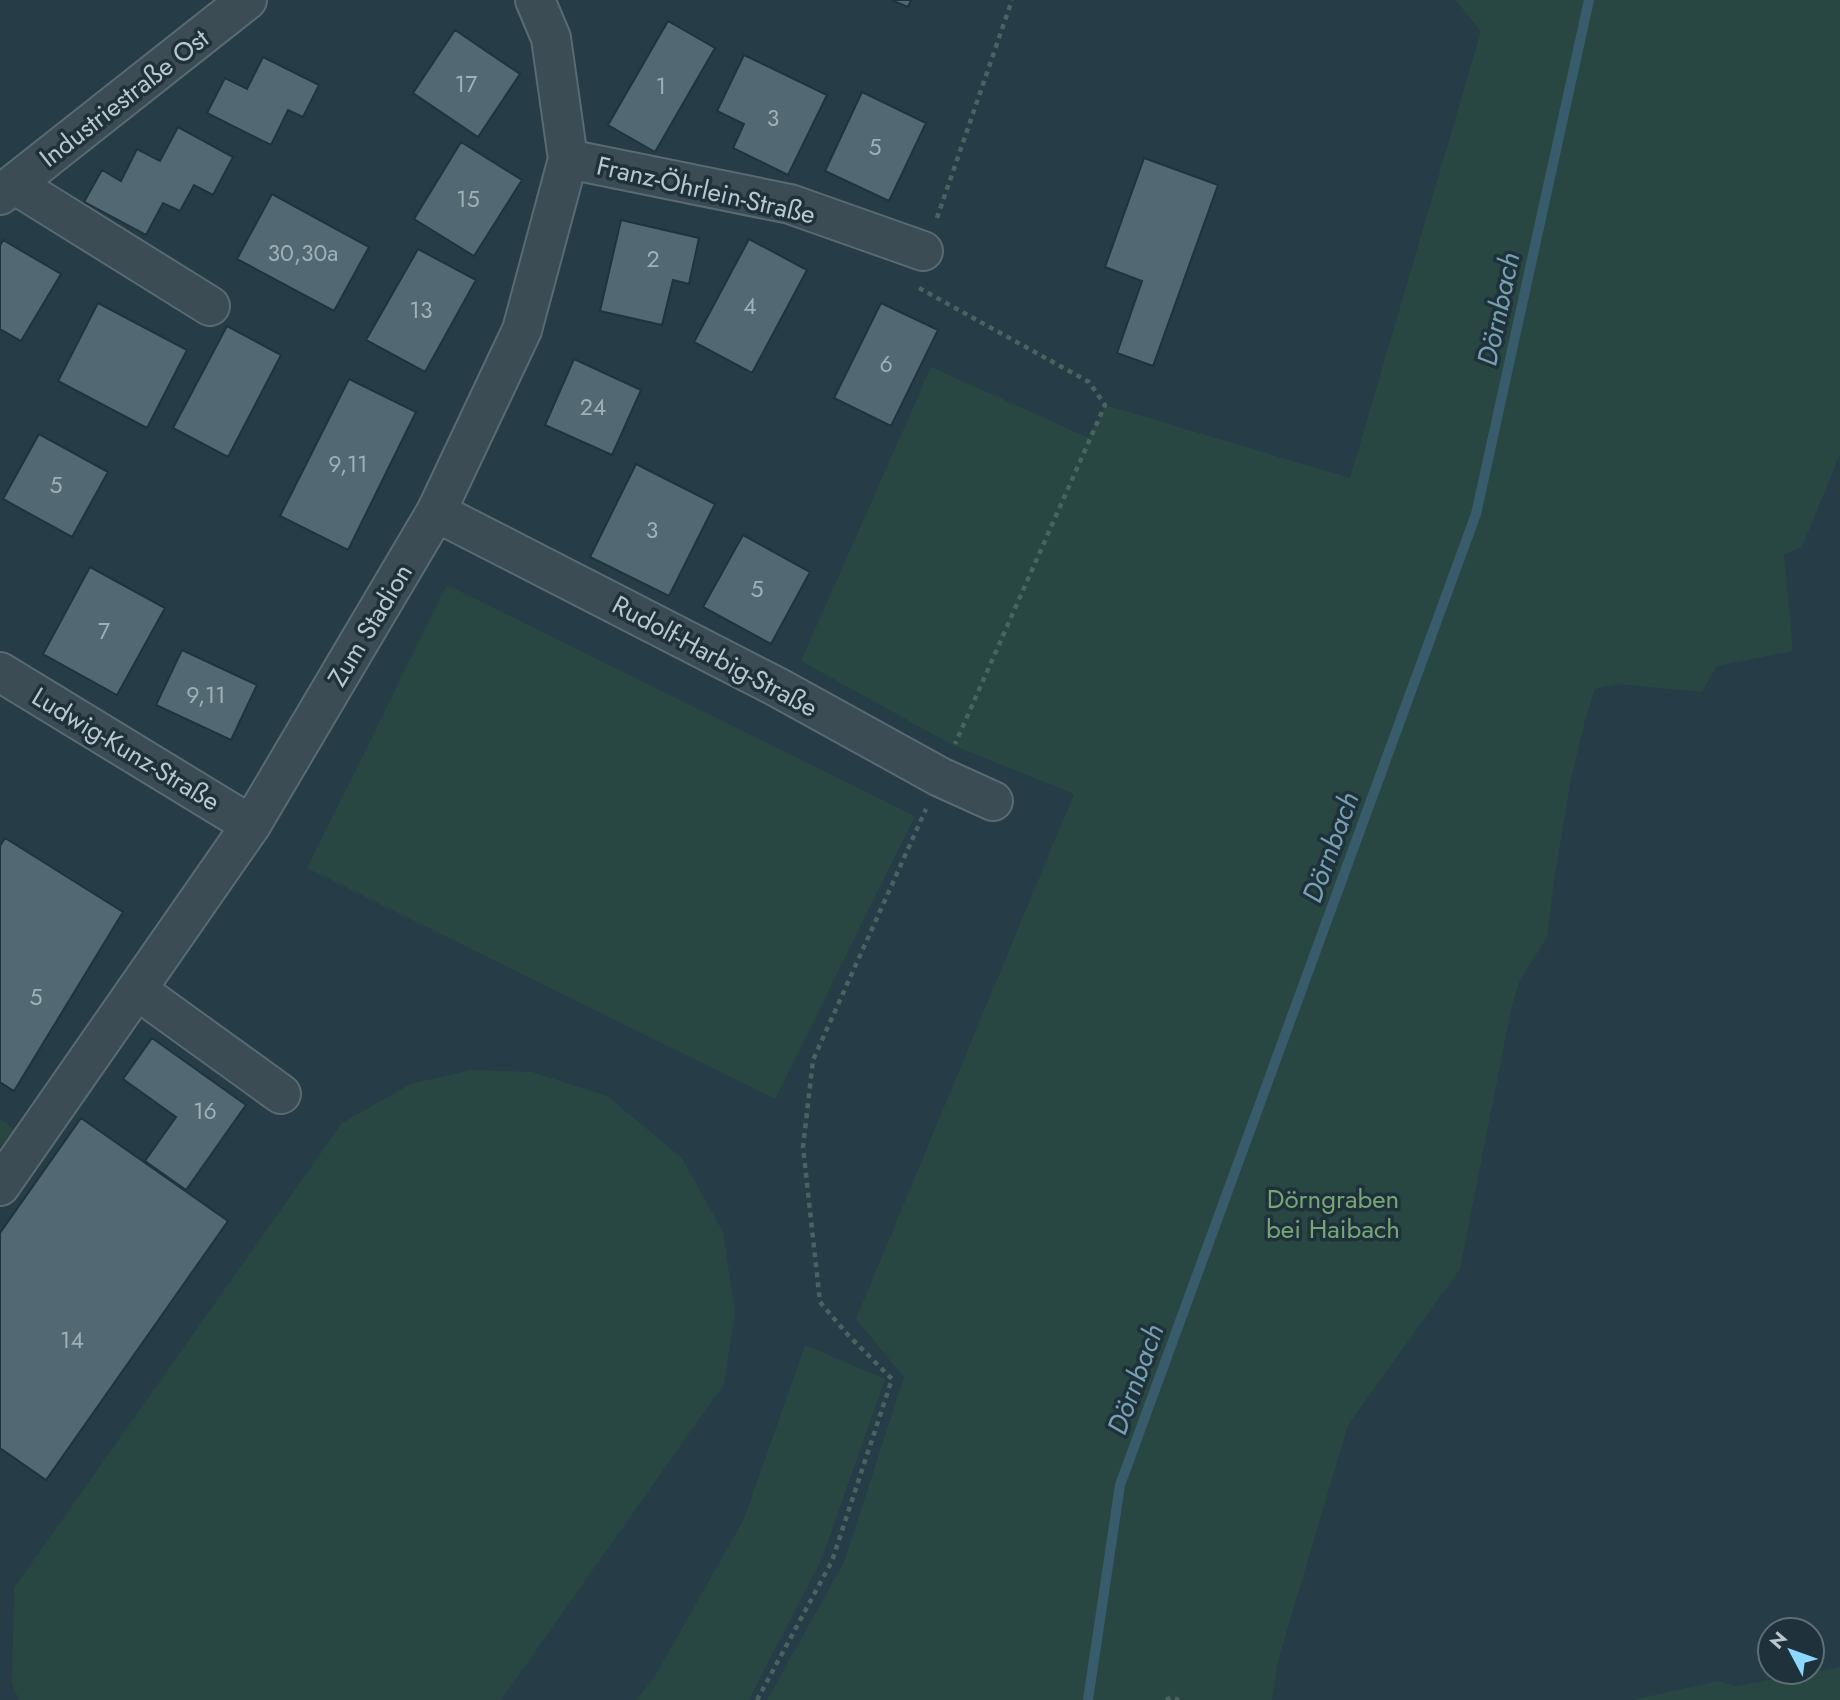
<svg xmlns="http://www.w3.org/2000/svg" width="1840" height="1700" viewBox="0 0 1840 1700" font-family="Jost,sans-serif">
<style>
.green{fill:#284742}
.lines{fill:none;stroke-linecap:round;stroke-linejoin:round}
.stream{stroke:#395c6d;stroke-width:10}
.building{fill:#526973;stroke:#21343d;stroke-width:2}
.minor-casing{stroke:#596a72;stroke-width:42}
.path{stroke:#496460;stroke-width:4.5;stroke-dasharray:5 5;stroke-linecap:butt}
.minor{stroke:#3b4c55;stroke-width:38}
.labels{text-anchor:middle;stroke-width:7;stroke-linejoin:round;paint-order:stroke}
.number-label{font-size:23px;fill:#9fb0b7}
.street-label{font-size:26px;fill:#b9c7ce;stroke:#1f323b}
.park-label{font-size:26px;fill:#77a675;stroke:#1f323b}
.water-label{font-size:28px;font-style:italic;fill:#77a0b3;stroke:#1f323b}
</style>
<rect width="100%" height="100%" fill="#263c46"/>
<!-- green -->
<path class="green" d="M 1455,0 L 1840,0 L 1840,454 L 1802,547 L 1784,554 L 1793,651 L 1717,666 L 1702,692 L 1617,684 L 1595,689 L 1584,724 L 1570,784 L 1554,880 L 1547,938 L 1520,980 L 1512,1005 L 1460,1269 L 1348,1425 L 1278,1661 L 1272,1700 L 767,1700 L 844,1562 L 904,1377 L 856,1319 L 1074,794 L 954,746 L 801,661 L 931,367 L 1089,438 L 1105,405 L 1350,478 L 1481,31 Z
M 447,585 L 915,816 L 775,1099 L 307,868 Z
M 471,1070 L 532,1072 L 607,1096 L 682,1158 L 723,1232 L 735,1312 L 724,1384 L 501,1700 L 19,1700 L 12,1684 L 14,1588 L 342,1123 L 411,1084 Z
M 0,1119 L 14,1129 L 0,1148 Z
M 805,1345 L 885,1379 L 823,1556 L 749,1700 L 636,1700 L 655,1676 L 744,1519 Z
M 1840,1667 L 1840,1700 L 1632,1700 L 1718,1681 L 1736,1686 Z"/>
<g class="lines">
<!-- stream -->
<path class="stream" d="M 1088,1700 L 1120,1485 L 1476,514 L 1589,0"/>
</g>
<!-- building -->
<path class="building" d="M 891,0 L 911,0 L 908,7 Z
M 668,21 L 715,48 L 655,152 L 608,125 Z
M 455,30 L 520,74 L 478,137 L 413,93 Z
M 744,55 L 827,95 L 788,175 L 733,148 L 744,124 L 717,111 Z
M 263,57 L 319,85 L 303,117 L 288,110 L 271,145 L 207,113 L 225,78 L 247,89 Z
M 862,92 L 926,123 L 889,201 L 825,171 Z
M 178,127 L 233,157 L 213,195 L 194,185 L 180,211 L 163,203 L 146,235 L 84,202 L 102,170 L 121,181 L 137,149 L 160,161 Z
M 461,142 L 522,180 L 474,256 L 414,219 Z
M 1144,158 L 1218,185 L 1153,366 L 1117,353 L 1142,281 L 1105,267 Z
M 272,194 L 369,247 L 334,311 L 237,259 Z
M 621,220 L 699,238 L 689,284 L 673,280 L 662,325 L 600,311 Z
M 749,239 L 807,270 L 752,373 L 694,342 Z
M 3,240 L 61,274 L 21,341 L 0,329 L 0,246 Z
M 418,249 L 476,280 L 425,372 L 366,340 Z
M 98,303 L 187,350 L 147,428 L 58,381 Z
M 881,303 L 938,330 L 891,426 L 834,398 Z
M 227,326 L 281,355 L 228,457 L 173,428 Z
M 574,359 L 641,390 L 612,455 L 545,425 Z
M 349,379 L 416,412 L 348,550 L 280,516 Z
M 39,434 L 108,472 L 72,537 L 3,499 Z
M 636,464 L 715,504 L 669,596 L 590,557 Z
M 743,535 L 810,572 L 771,644 L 703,607 Z
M 90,567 L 165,608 L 117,695 L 43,654 Z
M 182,650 L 257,685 L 231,740 L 156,705 Z
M 5,838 L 123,912 L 14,1091 L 0,1082 L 0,846 Z
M 152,1038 L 246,1105 L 186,1190 L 145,1161 L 176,1117 L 123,1079 Z
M 81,1118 L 228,1221 L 46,1480 L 0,1448 L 0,1233 Z"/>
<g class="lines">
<!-- minor casing -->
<g class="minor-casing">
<path id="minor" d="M 568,159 L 790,204 L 923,251
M 14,184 L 210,306
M 0,195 L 247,0
M 436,512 L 777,687 L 940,777 L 993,801
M 0,672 L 251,825
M 137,990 L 281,1094
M 0,1186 L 251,825 L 436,512 L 522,330 L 568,159 L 551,38 L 535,0"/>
</g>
<!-- path -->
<path class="path" d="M 937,218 L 1012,0
M 919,288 L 1089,382 L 1105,405 L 955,744
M 757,1700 L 832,1561 L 892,1379 L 848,1335 L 820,1302 L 803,1147 L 813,1060 L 926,809
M 1166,1700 L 1171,1697 L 1179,1700"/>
<!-- minor -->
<use href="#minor" class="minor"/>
</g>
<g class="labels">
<!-- number labels -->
<g class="number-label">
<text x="466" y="92">17</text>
<text x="661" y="94">1</text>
<text x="773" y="126">3</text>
<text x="875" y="155">5</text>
<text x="468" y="207">15</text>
<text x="303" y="261">30,30a</text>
<text x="653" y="267">2</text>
<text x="750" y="314">4</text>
<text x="421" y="318">13</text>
<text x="886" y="372">6</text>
<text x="593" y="415">24</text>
<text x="348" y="472">9,11</text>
<text x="56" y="493">5</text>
<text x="652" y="538">3</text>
<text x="757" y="597">5</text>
<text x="104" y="639">7</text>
<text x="206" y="703">9,11</text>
<text x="36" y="1005">5</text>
<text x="205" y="1119">16</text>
<text x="72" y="1348">14</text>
</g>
<!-- street labels -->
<g class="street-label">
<text transform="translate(124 98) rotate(-38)" y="9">Industriestraße Ost</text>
<text transform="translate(706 190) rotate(13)" y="9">Franz-Öhrlein-Straße</text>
<text transform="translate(370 625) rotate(-59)" y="9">Zum Stadion</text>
<text transform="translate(715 656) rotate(28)" y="9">Rudolf-Harbig-Straße</text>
<text transform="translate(126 749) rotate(31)" y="9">Ludwig-Kunz-Straße</text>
</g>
<!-- park labels -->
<g class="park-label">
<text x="1333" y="1208">Dörngraben<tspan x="1333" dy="30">bei Haibach</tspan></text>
</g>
<!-- water labels -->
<g class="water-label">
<text transform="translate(1498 309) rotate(-78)" y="10">Dörnbach</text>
<text transform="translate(1330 847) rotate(-70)" y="10">Dörnbach</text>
<text transform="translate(1135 1379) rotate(-70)" y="10">Dörnbach</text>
</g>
</g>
<!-- north arrow -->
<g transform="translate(1791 1651) rotate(311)"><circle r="33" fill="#1f323b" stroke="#5d6e76" stroke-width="2"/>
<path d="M0-5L12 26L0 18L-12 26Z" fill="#8dd7fe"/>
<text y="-10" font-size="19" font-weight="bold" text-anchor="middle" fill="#b9c7ce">N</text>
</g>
</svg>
